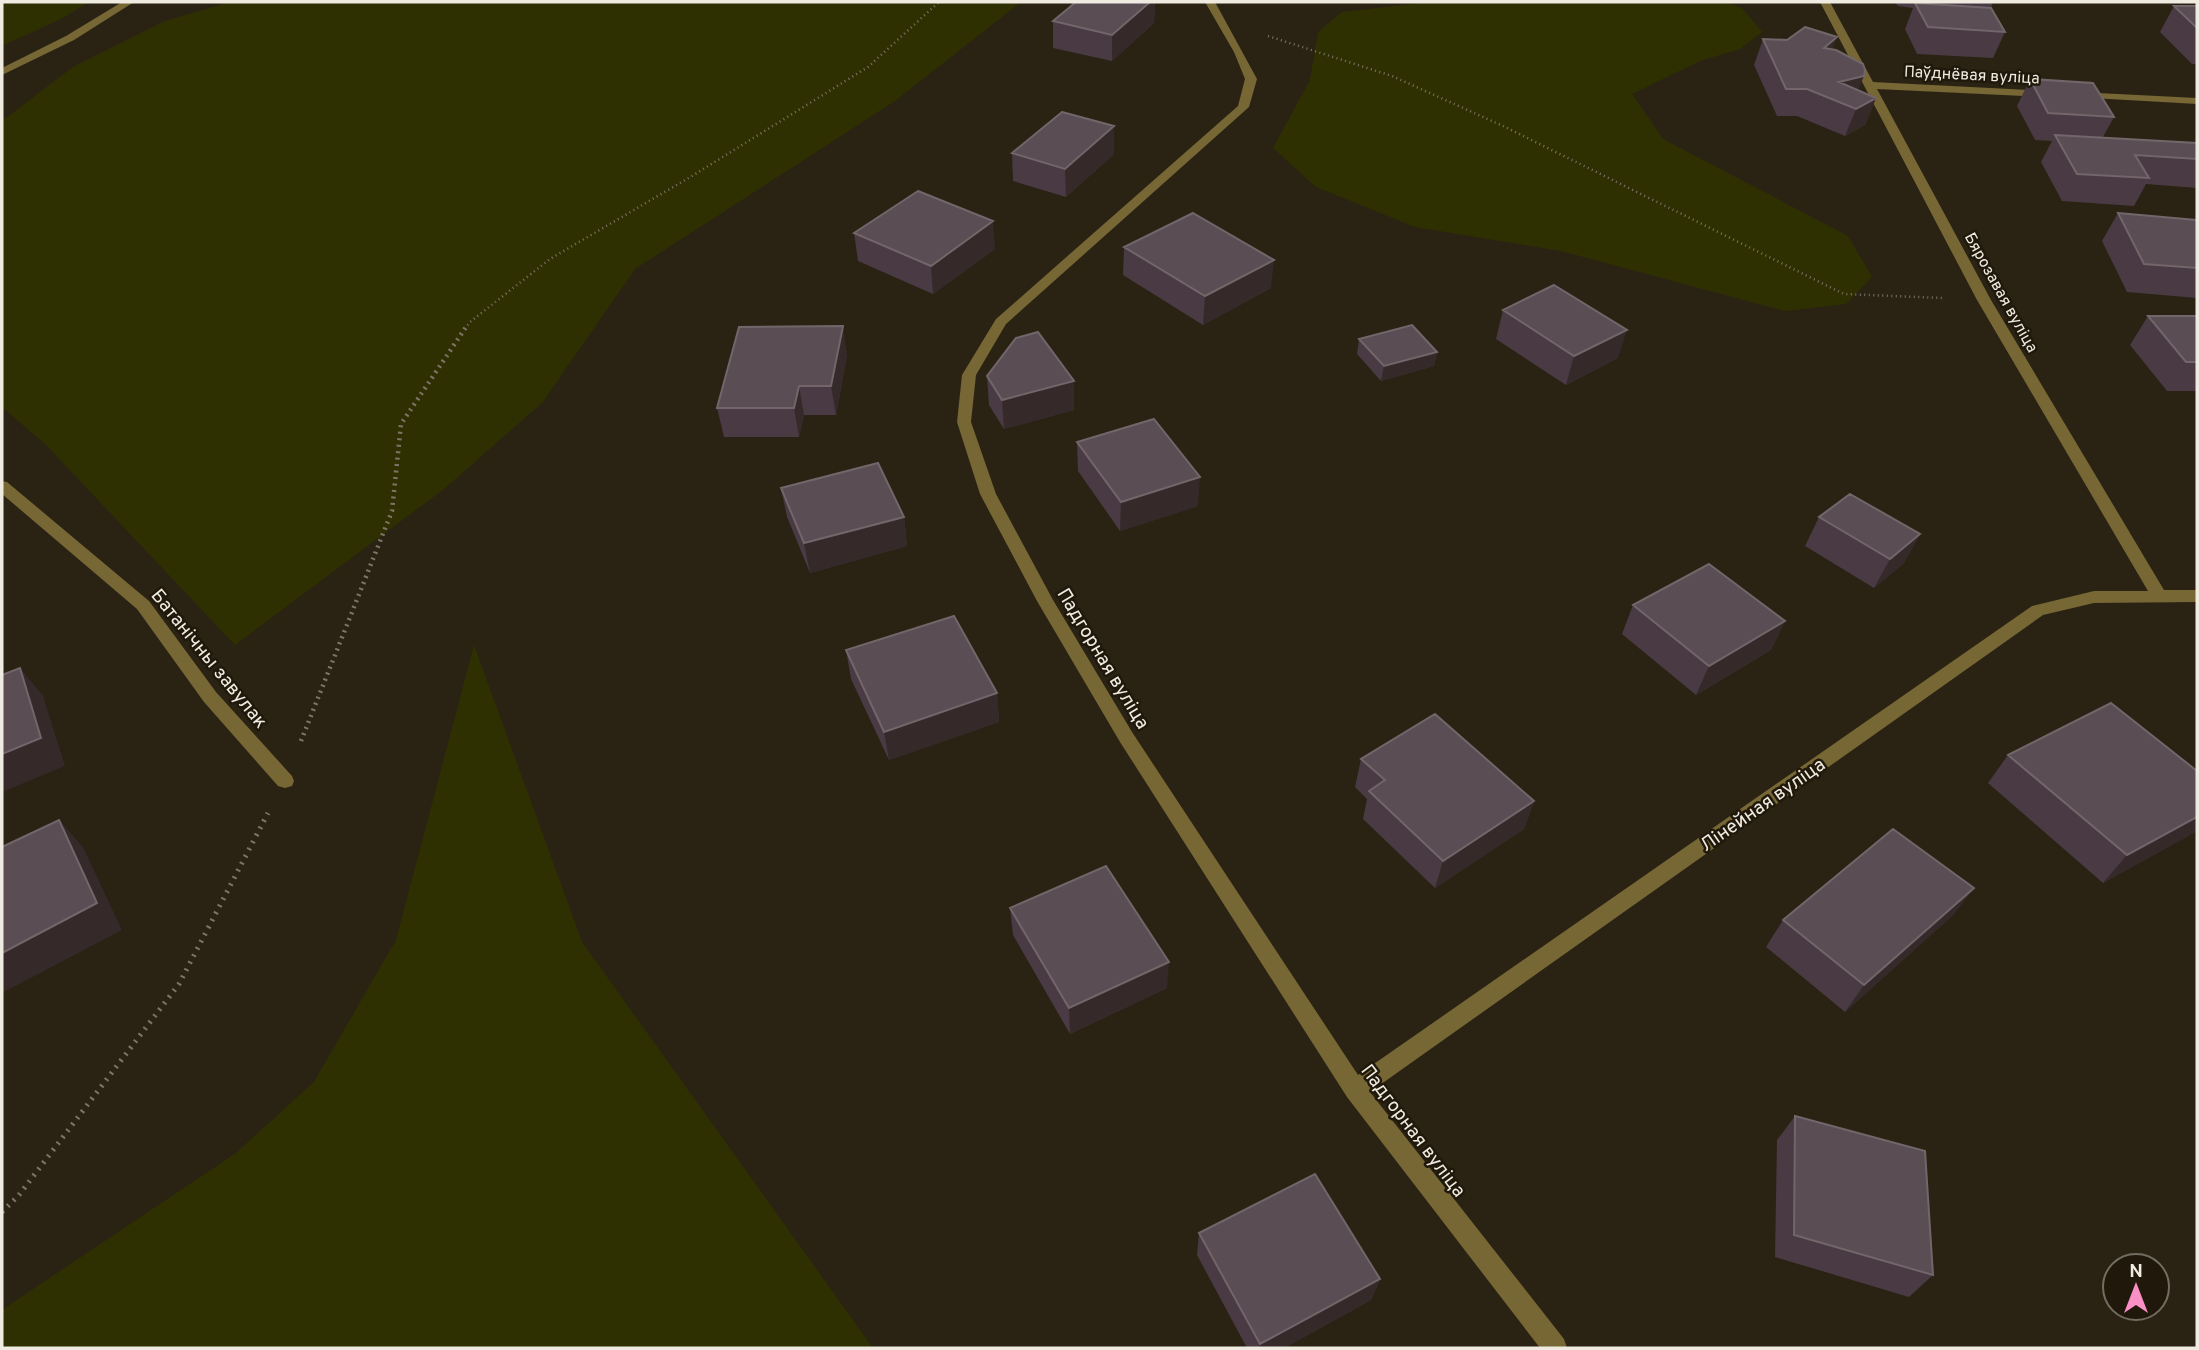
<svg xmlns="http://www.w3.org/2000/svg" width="2199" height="1350" viewBox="0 0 2199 1350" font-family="Overpass,sans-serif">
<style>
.green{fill:#2f3002}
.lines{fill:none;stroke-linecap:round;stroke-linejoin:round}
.path-far2{stroke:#7b7568;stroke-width:2.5;stroke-dasharray:1 3.5;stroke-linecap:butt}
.path-far1{stroke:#7b7568;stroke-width:4.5;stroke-dasharray:2 4.5;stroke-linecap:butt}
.path{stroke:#7b7568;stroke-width:5;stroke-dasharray:2 6;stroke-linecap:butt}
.minor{fill:#766735;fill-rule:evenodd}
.wall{fill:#493a43}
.shaded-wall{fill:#352929}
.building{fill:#5b4d54;stroke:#72666a;stroke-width:2}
.labels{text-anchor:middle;stroke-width:5;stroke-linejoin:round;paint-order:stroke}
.far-street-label{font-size:16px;fill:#f0ebe1;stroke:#20190b}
.street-label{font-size:19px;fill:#f0ebe1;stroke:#20190b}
</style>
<rect width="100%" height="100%" fill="#2a2314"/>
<!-- green -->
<path class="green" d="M 2,2 L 89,2 L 61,19 L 2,46 Z
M 230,2 L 1021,2 L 895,101 L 635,269 L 542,403 L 444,489 L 235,645 L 46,445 L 2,407 L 2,121 L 73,67 L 165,21 Z
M 1429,2 L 1727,2 L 1743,9 L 1762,32 L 1740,49 L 1700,61 L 1632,94 L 1663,139 L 1848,236 L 1872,277 L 1846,304 L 1785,311 L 1561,251 L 1415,227 L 1316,187 L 1273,148 L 1310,80 L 1318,32 L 1342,12 Z
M 474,645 L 582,942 L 873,1348 L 2,1348 L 2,1310 L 236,1153 L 314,1082 L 396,940 Z"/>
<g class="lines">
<!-- path-far2 -->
<path class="path-far2" d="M 1268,36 L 1392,76 L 1503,126 L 1844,294 L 1942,298
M 465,329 L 470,322 L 550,259 L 692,176 L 868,67 L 939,2"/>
<!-- path-far1 -->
<path class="path-far1" d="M 301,741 L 392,511 L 401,424 L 466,327"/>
<!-- path -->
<path class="path" d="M 2,1212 L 19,1195 L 179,984 L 268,813"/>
<!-- minor -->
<path class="minor" d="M 122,2 L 134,2 L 74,40 L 2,75 L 2,68 L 66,36 Z
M 1205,2 L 1215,2 L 1257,79 L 1249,107 L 1006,324 L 976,375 L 971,422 L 996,494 L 1053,600 L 1132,732 L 1358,1075 L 2032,606 L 2094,591 L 2148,591 L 1977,300 L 1820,2 L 1830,2 L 1873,82 L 2047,91 L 2053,94 L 2047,97 L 1877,89 L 1991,300 L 2164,590 L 2197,590 L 2197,602 L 2094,603 L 2043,615 L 1370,1092 L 1564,1339 L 1567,1348 L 1540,1348 L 1347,1097 L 1120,742 L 1037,601 L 980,494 L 957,422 L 962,375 L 996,319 L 1238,106 L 1245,79 L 1234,52 Z
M 2078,92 L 2197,98 L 2197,104 L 2074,97 L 2072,95 Z
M 2,481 L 7,482 L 149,601 L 216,692 L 292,776 L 294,781 L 292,786 L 285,788 L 278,786 L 204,702 L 137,609 L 2,494 Z"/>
</g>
<!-- wall -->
<path class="wall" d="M 1076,2 L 1155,2 L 1154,23 L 1112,61 L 1053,48 L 1053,21 Z
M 1895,2 L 1993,2 L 1991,8 L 2005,32 L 1993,58 L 1917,54 L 1905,29 L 1913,8 L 1898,6 Z
M 2174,6 L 2197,6 L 2197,64 L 2192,64 L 2160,32 Z
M 1763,39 L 1832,50 L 1858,90 L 1876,98 L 1865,125 L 1845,136 L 1797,116 L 1777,116 L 1754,65 Z
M 2030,79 L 2114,117 L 2103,137 L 2197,143 L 2197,188 L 2146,184 L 2134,206 L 2062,201 L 2041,162 L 2052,141 L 2035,140 L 2017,106 Z
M 1114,126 L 1114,154 L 1066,197 L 1013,181 L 1012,153 Z
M 2118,213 L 2197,222 L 2197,298 L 2127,292 L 2102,241 Z
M 854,233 L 995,249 L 933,294 L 858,261 Z
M 1124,247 L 1271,288 L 1203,325 L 1123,275 Z
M 1503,310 L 1618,358 L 1566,385 L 1496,339 Z
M 2148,316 L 2197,316 L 2197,391 L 2167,391 L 2130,345 Z
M 1359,339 L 1437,352 L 1434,366 L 1381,381 L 1357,354 Z
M 847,355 L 836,415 L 804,415 L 799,437 L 724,437 L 717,408 Z
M 987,376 L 1074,381 L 1074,410 L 1004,429 L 989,405 Z
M 1077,442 L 1198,506 L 1120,531 L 1078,471 Z
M 781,488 L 904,517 L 907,546 L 810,573 L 787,517 Z
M 1819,517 L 1920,534 L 1904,563 L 1874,588 L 1805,546 Z
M 1633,605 L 1785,621 L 1771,650 L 1696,695 L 1622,634 Z
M 846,650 L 997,693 L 999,722 L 889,760 L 851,679 Z
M 2008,755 L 2197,771 L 2197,831 L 2103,883 L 1988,783 Z
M 1361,759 L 1534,801 L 1524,829 L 1435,888 L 1363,819 L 1367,799 L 1355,787 Z
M 1974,888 L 1953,915 L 1845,1012 L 1766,947 L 1783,920 Z
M 1010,908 L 1167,988 L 1070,1034 L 1013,935 Z
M 1795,1116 L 1933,1275 L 1909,1297 L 1775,1257 L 1777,1140 Z
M 1199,1233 L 1380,1279 L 1371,1300 L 1284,1348 L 1247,1348 L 1197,1255 Z"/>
<!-- shaded-wall -->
<path class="shaded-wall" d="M 1150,2 L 1155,2 L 1154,23 L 1112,61 L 1112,35 Z
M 1837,37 L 1827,63 L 1824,48 Z
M 1864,76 L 1853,103 L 1839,82 Z
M 1876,98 L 1865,125 L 1845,136 L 1856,109 Z
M 1114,126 L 1114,154 L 1066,197 L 1065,169 Z
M 993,221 L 995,249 L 933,294 L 931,266 Z
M 1274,260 L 1271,288 L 1203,325 L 1205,296 Z
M 843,326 L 847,355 L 836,415 L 831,386 Z
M 1627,330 L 1618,358 L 1566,385 L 1574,356 Z
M 1437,352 L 1434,366 L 1381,381 L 1384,366 Z
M 1074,381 L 1074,410 L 1004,429 L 1002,400 Z
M 799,386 L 804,415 L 799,437 L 794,408 Z
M 1200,477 L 1198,506 L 1120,531 L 1121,502 Z
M 904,517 L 907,546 L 810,573 L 804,543 Z
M 1920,534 L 1904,563 L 1874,588 L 1890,559 Z
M 1785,621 L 1771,650 L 1696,695 L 1709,666 Z
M 20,668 L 43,696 L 65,766 L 2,792 L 2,754 Z
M 997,693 L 999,722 L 889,760 L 884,732 Z
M 1534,801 L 1524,829 L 1435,888 L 1443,861 Z
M 2197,817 L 2197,831 L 2103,883 L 2127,855 Z
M 59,820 L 83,847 L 122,930 L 2,993 L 2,953 Z
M 1974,888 L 1953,915 L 1845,1012 L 1864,985 Z
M 1169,962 L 1167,988 L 1070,1034 L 1069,1008 Z
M 1380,1279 L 1371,1300 L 1284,1348 L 1259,1348 L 1260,1344 Z"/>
<!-- building -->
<path class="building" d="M 1076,2 L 1150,2 L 1112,35 L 1053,21 Z
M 1915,3 L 1991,8 L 2005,32 L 1928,27 Z
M 2174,6 L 2197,6 L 2197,28 Z
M 1805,27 L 1837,37 L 1824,48 L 1836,50 L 1863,64 L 1865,70 L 1864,76 L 1839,82 L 1876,98 L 1856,109 L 1807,89 L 1786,89 L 1763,39 L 1787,40 Z
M 2030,79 L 2093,83 L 2114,117 L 2048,113 Z
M 1062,112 L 1114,126 L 1065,169 L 1012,153 Z
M 2055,135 L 2197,143 L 2197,159 L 2135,155 L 2149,178 L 2077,174 Z
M 918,191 L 993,221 L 931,266 L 854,233 Z
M 1193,213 L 1274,260 L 1205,296 L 1124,247 Z
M 2118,213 L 2196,220 L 2197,222 L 2197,268 L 2144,264 Z
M 1554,285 L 1627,330 L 1574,356 L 1503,310 Z
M 2148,316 L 2197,316 L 2197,362 L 2186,362 Z
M 1412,325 L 1437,352 L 1384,366 L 1359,339 Z
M 843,326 L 831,386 L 799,386 L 794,408 L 717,408 L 739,327 Z
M 1038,332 L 1074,381 L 1002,400 L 987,376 L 1016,338 Z
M 1154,419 L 1200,477 L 1121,502 L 1077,442 Z
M 878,463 L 904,517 L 804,543 L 781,488 Z
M 1850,494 L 1920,534 L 1890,559 L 1819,517 Z
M 1709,564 L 1785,621 L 1709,666 L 1633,605 Z
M 954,616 L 997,693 L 884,732 L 846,650 Z
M 20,668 L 41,738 L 2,754 L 2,675 Z
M 2111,703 L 2197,771 L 2197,817 L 2127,855 L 2008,755 Z
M 1435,714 L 1534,801 L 1443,861 L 1369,791 L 1385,780 L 1361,759 Z
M 59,820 L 97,903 L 2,953 L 2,847 Z
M 1893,829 L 1974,888 L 1864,985 L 1783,920 Z
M 1106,866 L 1169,962 L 1069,1008 L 1010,908 Z
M 1795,1116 L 1925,1151 L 1933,1275 L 1794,1235 Z
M 1315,1174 L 1380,1279 L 1260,1344 L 1199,1233 Z"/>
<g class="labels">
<!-- far-street labels -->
<g class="far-street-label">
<text transform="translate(1972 74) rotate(3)" y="6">Паўднёвая вуліца</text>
<text transform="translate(2002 292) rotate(61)" y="6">Бярозавая вуліца</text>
</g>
<!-- street labels -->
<g class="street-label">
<text transform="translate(210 658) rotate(51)" y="7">Батанічны завулак</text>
<text transform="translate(1104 658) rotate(59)" y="7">Падгорная вуліца</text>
<text transform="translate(1762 804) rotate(-35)" y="7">Лінейная вуліца</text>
<text transform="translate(1414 1130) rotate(53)" y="7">Падгорная вуліца</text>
</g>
</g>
<!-- border -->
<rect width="2199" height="1350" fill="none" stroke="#f0ebe1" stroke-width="7"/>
<!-- north arrow -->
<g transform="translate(2136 1287)"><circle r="33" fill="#20190b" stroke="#736d61" stroke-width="2"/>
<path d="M0-5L12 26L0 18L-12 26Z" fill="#fa8fc6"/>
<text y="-10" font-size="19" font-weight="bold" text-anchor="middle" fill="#f0ebe1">N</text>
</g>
</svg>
